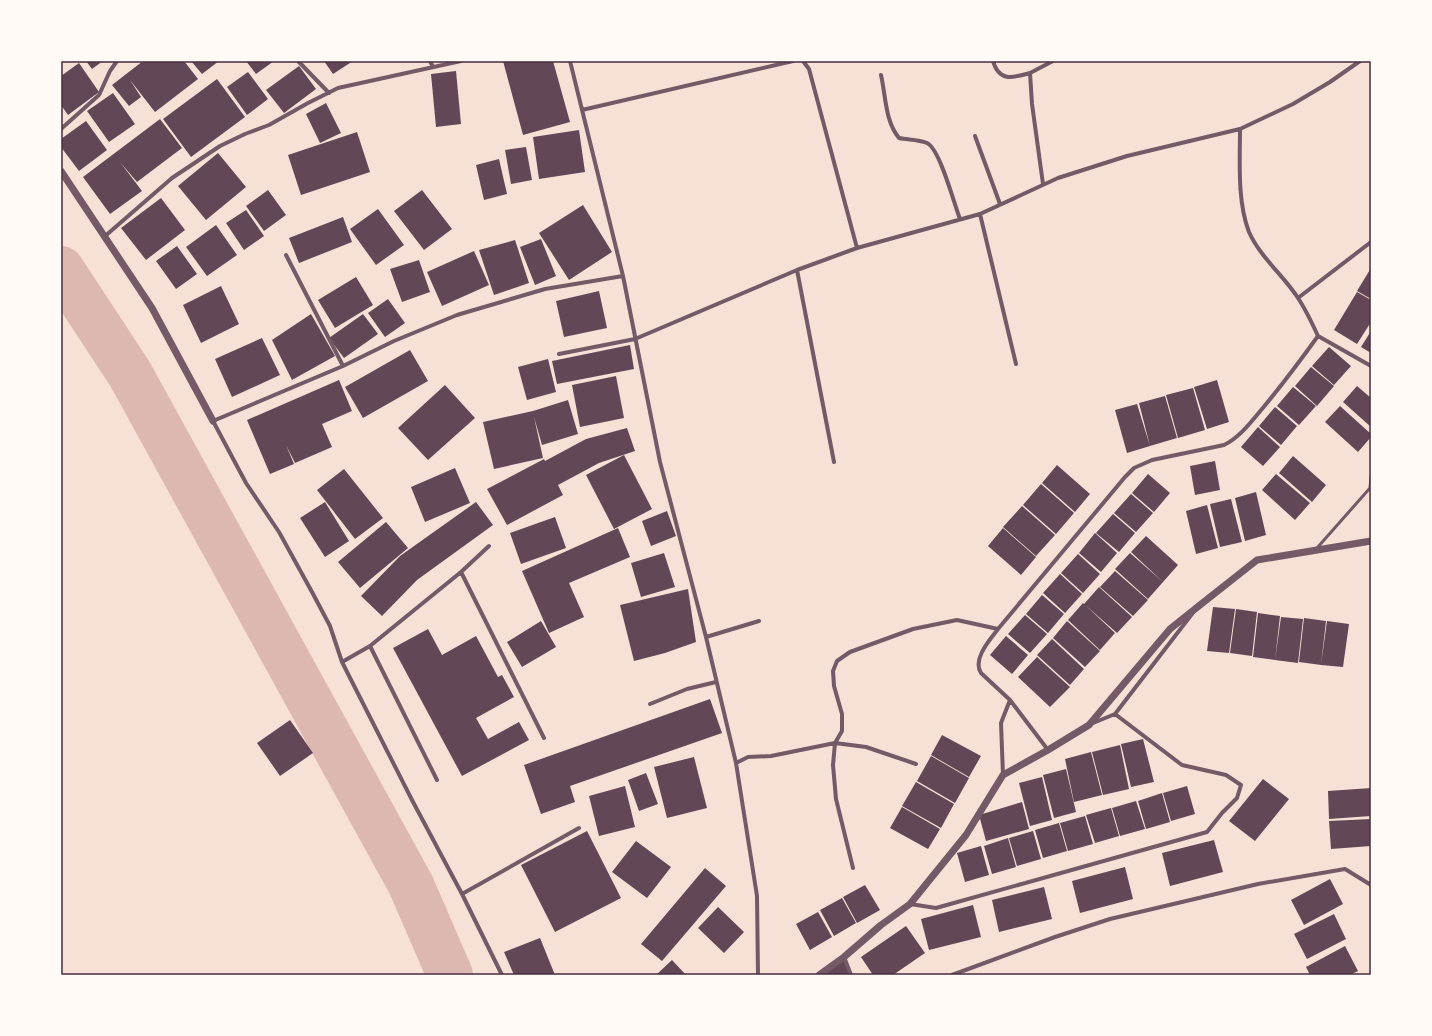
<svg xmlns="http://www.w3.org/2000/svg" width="1432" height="1036" viewBox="0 0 1432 1036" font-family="Manrope,sans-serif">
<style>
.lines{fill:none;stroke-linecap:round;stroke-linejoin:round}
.river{stroke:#dcb8b0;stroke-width:46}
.building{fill:#644757}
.service{stroke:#755966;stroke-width:3}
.minor{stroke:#755966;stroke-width:4}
.tertiary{stroke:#755966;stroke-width:7}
.neatline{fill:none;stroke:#4a2c40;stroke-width:1.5}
</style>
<rect width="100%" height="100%" fill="#f7e1d7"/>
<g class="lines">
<!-- river -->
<path class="river" d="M 61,269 L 130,374 L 411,885 L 450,975"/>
</g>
<!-- building -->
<path class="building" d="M 86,61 L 103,61 L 92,69 Z
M 143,61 L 184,61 L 198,79 L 155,112 L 130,80 L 141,97 L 129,106 L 112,85 Z
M 191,61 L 219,61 L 202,74 Z
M 246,61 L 274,61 L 256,74 Z
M 324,61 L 353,61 L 333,74 Z
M 503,61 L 553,61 L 570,122 L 523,135 Z
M 79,63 L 99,92 L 68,115 L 61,105 L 61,76 Z
M 299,66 L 316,89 L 284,113 L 266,90 Z
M 456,71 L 461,124 L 436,127 L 431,74 Z
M 248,72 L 268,99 L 247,115 L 227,87 Z
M 217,79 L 245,117 L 191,157 L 163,119 Z
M 113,93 L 135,124 L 109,142 L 87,111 Z
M 326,103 L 341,133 L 320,143 L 306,114 Z
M 160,119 L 182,148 L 137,182 L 120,162 L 142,191 L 110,214 L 83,177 Z
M 86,121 L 107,150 L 79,171 L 61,147 L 61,139 Z
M 579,130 L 585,172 L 539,179 L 533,137 Z
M 357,132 L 370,172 L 301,195 L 288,155 Z
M 526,147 L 532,180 L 511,184 L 505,150 Z
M 218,153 L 246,187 L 206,220 L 178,186 Z
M 499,159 L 507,194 L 484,200 L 476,165 Z
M 268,190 L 286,215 L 264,231 L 246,206 Z
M 422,190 L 452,229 L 424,250 L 394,211 Z
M 161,198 L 185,230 L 146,260 L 121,228 Z
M 583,205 L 612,252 L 569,280 L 539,233 Z
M 378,209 L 404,245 L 376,265 L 350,229 Z
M 246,210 L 264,236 L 244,250 L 226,223 Z
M 343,217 L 352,242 L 299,263 L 289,238 Z
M 216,225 L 237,255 L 207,276 L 186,247 Z
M 541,239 L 556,276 L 535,285 L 520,247 Z
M 515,240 L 529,283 L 494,295 L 479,250 Z
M 177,246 L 197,274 L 176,289 L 156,261 Z
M 474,251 L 489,285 L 442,306 L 427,272 Z
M 419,260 L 430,292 L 402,302 L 390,269 Z
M 1371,268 L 1371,299 L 1357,291 Z
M 356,277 L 373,305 L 335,328 L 318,300 Z
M 221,286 L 239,324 L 201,343 L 183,305 Z
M 599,291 L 607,328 L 564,337 L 556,301 Z
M 1357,292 L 1371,300 L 1371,322 L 1357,344 L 1334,330 Z
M 388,299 L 405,323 L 385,337 L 368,313 Z
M 311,314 L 335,356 L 292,380 L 272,340 Z
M 363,314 L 378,334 L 344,358 L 329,338 Z
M 1371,331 L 1371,353 L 1361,347 Z
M 262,338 L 280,375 L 232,397 L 215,359 Z
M 630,345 L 634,369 L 557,384 L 552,361 Z
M 1329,347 L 1351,366 L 1334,385 L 1312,366 Z
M 410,350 L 428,381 L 363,418 L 345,387 Z
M 548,359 L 556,392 L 527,400 L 518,367 Z
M 1311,367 L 1334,386 L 1317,406 L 1295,386 Z
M 616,376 L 624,418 L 580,427 L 572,385 Z
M 339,380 L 352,411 L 322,424 L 332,447 L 295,463 L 286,445 L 294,464 L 270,474 L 247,420 Z
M 1217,380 L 1229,422 L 1207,429 L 1194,387 Z
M 445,385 L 475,418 L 428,460 L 398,428 Z
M 1357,386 L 1371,398 L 1371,427 L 1343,402 Z
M 1293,387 L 1316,406 L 1299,425 L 1277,406 Z
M 1193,388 L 1205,430 L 1178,438 L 1166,395 Z
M 1165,396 L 1177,438 L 1150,446 L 1139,403 Z
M 568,400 L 578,434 L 542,445 L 534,417 L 543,458 L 494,469 L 483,422 L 533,411 Z
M 1137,404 L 1150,446 L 1127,453 L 1115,410 Z
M 1340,406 L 1371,434 L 1371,437 L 1358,452 L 1325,422 Z
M 1275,407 L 1297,426 L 1281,445 L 1259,426 Z
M 1258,427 L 1280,447 L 1263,466 L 1241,447 Z
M 627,428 L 635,451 L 599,463 L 558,485 L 563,495 L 507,525 L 487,489 L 544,459 L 545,461 L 586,439 Z
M 624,455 L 652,509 L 614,529 L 586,475 Z
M 1293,456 L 1326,485 L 1312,502 L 1279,473 Z
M 1215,461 L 1220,490 L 1195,495 L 1190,466 Z
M 1057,465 L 1090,494 L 1075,512 L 1042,483 Z
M 455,468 L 470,503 L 425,522 L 411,487 Z
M 344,469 L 383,518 L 355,539 L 317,490 Z
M 1148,474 L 1170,493 L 1154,512 L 1132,493 Z
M 1276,474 L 1310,503 L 1295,520 L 1262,490 Z
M 1041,484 L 1074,513 L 1056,534 L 1023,505 Z
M 1256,492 L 1266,535 L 1245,541 L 1235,498 Z
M 1131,494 L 1153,513 L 1136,532 L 1114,513 Z
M 1231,499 L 1242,542 L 1220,547 L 1210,504 Z
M 325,502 L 349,541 L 325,557 L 300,518 Z
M 476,502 L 493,525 L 417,580 L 382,616 L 361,596 L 400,556 Z
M 1207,505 L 1218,548 L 1196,554 L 1186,511 Z
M 1022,506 L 1055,535 L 1036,556 L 1003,527 Z
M 667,511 L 676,536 L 651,546 L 642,521 Z
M 1113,514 L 1135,533 L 1119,552 L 1096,533 Z
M 555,517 L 566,548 L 521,564 L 510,533 Z
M 386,522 L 408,548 L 360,588 L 338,562 Z
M 618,528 L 630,557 L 569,583 L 584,617 L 549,633 L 522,571 Z
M 1003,528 L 1036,557 L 1021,575 L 988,546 Z
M 1095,533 L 1117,553 L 1101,572 L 1079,553 Z
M 1146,536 L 1178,565 L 1163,582 L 1131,552 Z
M 664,553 L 675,587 L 641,597 L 631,563 Z
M 1130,553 L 1163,582 L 1148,599 L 1115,569 Z
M 1078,554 L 1100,574 L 1083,593 L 1061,573 Z
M 1115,571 L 1148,600 L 1133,616 L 1100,587 Z
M 1060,574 L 1082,594 L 1065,613 L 1043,593 Z
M 1099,587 L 1132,617 L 1117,633 L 1084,604 Z
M 688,589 L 696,642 L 665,653 L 634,661 L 620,605 Z
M 1042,595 L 1064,614 L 1048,633 L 1026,614 Z
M 1083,603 L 1115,633 L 1100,650 L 1068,620 Z
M 1213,607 L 1235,609 L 1229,653 L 1207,651 Z
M 1236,609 L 1257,612 L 1252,656 L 1230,653 Z
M 1258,613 L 1280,616 L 1275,660 L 1253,657 Z
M 1025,615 L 1047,634 L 1030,653 L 1008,634 Z
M 1281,617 L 1303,619 L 1298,663 L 1275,660 Z
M 1304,618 L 1326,621 L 1321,665 L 1299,662 Z
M 541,621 L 556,647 L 522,667 L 507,642 Z
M 1067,621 L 1100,651 L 1085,667 L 1053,638 Z
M 1327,621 L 1349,624 L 1343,667 L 1321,665 Z
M 428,629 L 442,655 L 476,636 L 498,677 L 502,675 L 514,697 L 476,718 L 488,739 L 519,722 L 529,740 L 462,776 L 393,648 Z
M 1006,636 L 1028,655 L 1012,674 L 990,655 Z
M 1052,639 L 1084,669 L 1070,685 L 1037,655 Z
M 1037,657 L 1070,687 L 1050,707 L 1018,677 Z
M 710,699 L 722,733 L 570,786 L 575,802 L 541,814 L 524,765 Z
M 290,720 L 313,753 L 280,776 L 257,743 Z
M 942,735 L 981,756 L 969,777 L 931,755 Z
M 1143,739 L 1154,782 L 1131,787 L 1121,744 Z
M 1120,745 L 1129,789 L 1103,795 L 1092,752 Z
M 1091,752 L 1102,795 L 1074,802 L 1065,759 Z
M 931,756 L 969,778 L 955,803 L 917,781 Z
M 694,757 L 707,808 L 667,818 L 654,767 Z
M 1066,769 L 1076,812 L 1054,818 L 1043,775 Z
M 646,773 L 658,804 L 639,811 L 628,780 Z
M 1042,777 L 1052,820 L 1030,826 L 1019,783 Z
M 1263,779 L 1289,799 L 1255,841 L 1229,821 Z
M 916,782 L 954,804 L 941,828 L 902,806 Z
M 625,786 L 635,827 L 599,836 L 589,796 Z
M 1187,786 L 1195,814 L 1171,821 L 1163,793 Z
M 1371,788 L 1371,816 L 1329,819 L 1328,791 Z
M 1162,793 L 1170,822 L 1146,829 L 1138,801 Z
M 1136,801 L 1145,829 L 1120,836 L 1112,808 Z
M 1022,802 L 1029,829 L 986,841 L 979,815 Z
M 902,807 L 940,829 L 928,849 L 890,828 Z
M 1111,808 L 1119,836 L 1095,843 L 1086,815 Z
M 1085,816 L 1093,844 L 1068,851 L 1060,823 Z
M 1371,819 L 1371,846 L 1331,849 L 1329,821 Z
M 1059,823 L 1067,851 L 1043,858 L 1035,830 Z
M 587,831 L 621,898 L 555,932 L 521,865 Z
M 1033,831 L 1041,859 L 1017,866 L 1009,838 Z
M 1008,838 L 1016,867 L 992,874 L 984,846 Z
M 1214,840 L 1223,872 L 1170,886 L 1162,853 Z
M 636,841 L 671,867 L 647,898 L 612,872 Z
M 981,846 L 989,875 L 965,882 L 957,853 Z
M 1125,867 L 1133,899 L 1080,913 L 1072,881 Z
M 705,868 L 726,886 L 662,961 L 641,944 Z
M 1330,879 L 1343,904 L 1304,925 L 1291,900 Z
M 865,885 L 880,910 L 857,923 L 843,897 Z
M 1044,887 L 1052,919 L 999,932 L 992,900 Z
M 842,898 L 856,923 L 834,936 L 820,910 Z
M 973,905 L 981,937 L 929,950 L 921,919 Z
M 718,907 L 744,932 L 724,953 L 698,928 Z
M 818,912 L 832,937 L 810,950 L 796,924 Z
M 1334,914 L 1346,939 L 1307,959 L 1294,934 Z
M 906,926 L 925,953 L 893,975 L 873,975 L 861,957 Z
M 540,938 L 555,975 L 514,975 L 504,952 Z
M 1345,946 L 1358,971 L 1350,975 L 1310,975 L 1306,967 Z
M 844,957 L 851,975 L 819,975 Z
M 672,960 L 686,975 L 656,975 Z"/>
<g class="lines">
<!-- service -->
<path class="service" d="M 1317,548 L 1370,488 L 1371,477"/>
<!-- minor -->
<path class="minor" d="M 298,61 L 329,93
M 430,61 L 433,67
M 570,61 L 623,276 L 660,462 L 706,637 L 736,763 L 757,896 L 758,975
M 803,61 L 809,69 L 857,248
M 993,61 C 999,82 1012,78 1030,73
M 881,75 C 886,97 885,121 899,138 C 908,140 918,139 927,143 C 940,149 954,204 960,219
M 582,110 L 793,61
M 61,129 L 99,95 L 110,71 L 117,61
M 1240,129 C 1240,161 1237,201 1249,232 C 1260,257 1284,276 1298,298 C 1306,310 1312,323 1318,336
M 975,136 L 1000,204
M 1043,184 L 1032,104 L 1030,73 L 1053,61
M 980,214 L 1016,364
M 104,237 L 172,178 L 220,146 L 245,134 L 269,125 L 308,103 L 338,88 L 461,61
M 286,255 L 343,366
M 797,270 L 834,462
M 1298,298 L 1371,242
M 559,354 L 635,339 L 797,270 L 857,248 L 980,214 L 1058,178 L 1127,156 L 1240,129 L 1293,104 L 1330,82 L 1360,61
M 461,572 L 544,738
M 706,637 L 759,621
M 370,646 L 437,780
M 342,662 L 370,646 L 461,572 L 489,546
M 650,704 L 687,689 L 716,682
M 1115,714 L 1192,614
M 1048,750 L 1010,700 L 981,673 C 972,659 990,640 998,629 L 1125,477 L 1134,468 L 1152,460 L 1224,445 C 1239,438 1251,422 1262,409 C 1282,385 1300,361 1318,336 L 1371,366
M 736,763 L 748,757 L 771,756 L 835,743 L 833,765 L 836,799 L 853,868
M 916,764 L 866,747 L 835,743 L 842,731 L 842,714 L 834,686 L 833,671 L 837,661 L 850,652 L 913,629 L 957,620 L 998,629
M 1003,775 L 1001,723 L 1010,700
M 462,894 L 579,828
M 910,904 L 936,908 L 1207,832 L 1222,813 L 1237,798 L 1241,785 L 1226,775 L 1182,765 L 1115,714 L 1093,723
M 844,957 L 851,975
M 502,975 L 462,894 L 412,800 L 342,662 L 330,626 L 312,592 L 279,532 L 246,483 L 213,421 L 343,366 L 394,341 L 457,315 L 545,289 L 623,276
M 952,975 L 1055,937 L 1110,919 L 1258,884 L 1345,869 L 1371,885"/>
<!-- tertiary -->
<path class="tertiary" d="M 61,171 L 152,308 L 213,421
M 819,975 L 844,957 L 881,925 L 910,904 L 966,835 L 1003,775 L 1048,750 L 1089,725 L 1170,629 L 1200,605 L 1257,560 L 1371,541"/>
</g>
<!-- border -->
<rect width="1432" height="1036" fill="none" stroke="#fffaf5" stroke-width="124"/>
<rect x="62" y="62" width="1308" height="912" class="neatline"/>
</svg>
